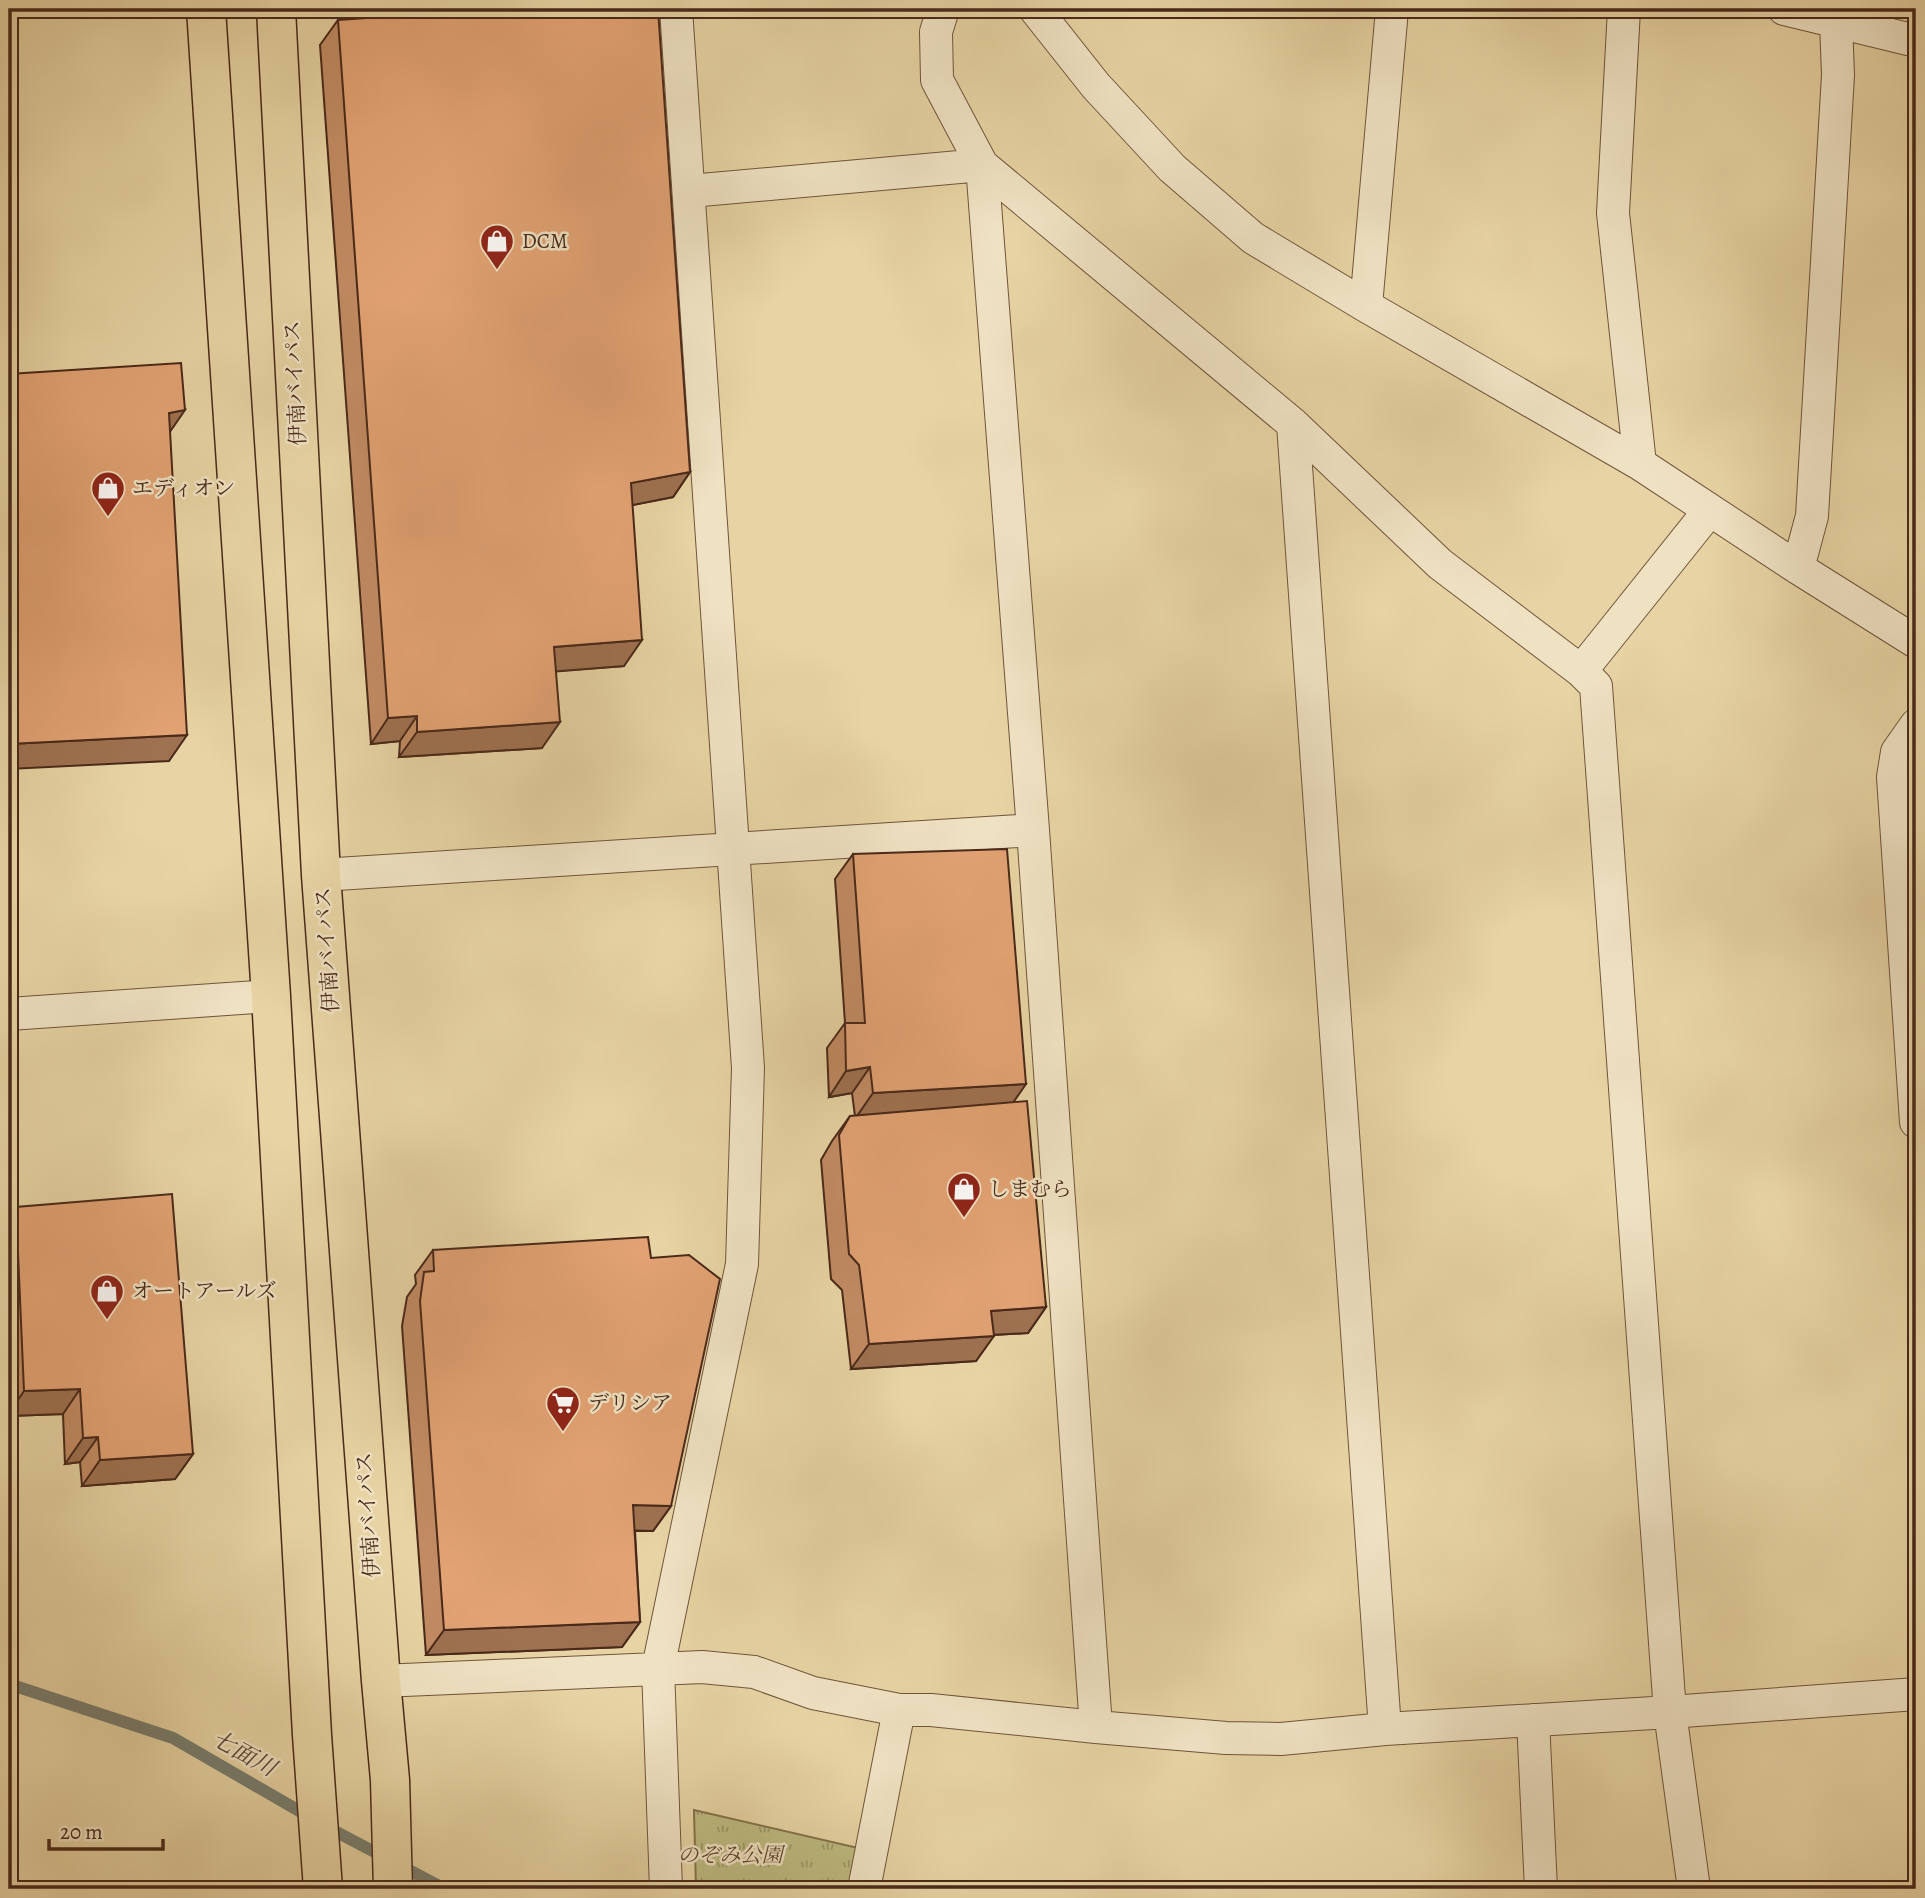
<svg xmlns="http://www.w3.org/2000/svg" width="1925" height="1898" viewBox="0 0 1925 1898" font-family="Alegreya,'Noto Serif JP',serif">
<style>
.grass{fill:url(#grass-tufts);stroke:#83724d;stroke-width:2}
.lines{fill:none;stroke-linecap:round;stroke-linejoin:round}
.stream{stroke:#787e6f;stroke-width:12}
.minor-casing{stroke:#70543c;stroke-width:34}
.trunk-casing{stroke:#49291a;stroke-width:41}
.minor{stroke:#efe2c3;stroke-width:32}
.trunk{stroke:#e7d3a3;stroke-width:38}
.wall{fill:#c28b63;stroke:#49291a;stroke-width:2}
.shaded-wall{fill:#9e7150;stroke:#49291a;stroke-width:2}
.building{fill:#e2a273;stroke:#49291a;stroke-width:2}
.labels{text-anchor:middle;stroke-width:5;stroke-linejoin:round;paint-order:stroke}
.poi-label{font-size:21px;fill:#49291a;stroke:#efe2c3;text-anchor:start}
.street-label{font-size:21px;fill:#49291a;stroke:#efe2c3}
.park-label{font-size:21px;font-style:italic;fill:#60462e;stroke:#efe2c3}
.water-label{font-size:23px;font-style:italic;fill:#594536;stroke:#efe2c3}
</style>
<defs>
<pattern id="grass-tufts" width="24" height="20" patternUnits="userSpaceOnUse" patternTransform="scale(1.75)"><rect width="24" height="20" fill="#bdba80"/><path d="M3 7l-1-3M5 7V3M7 7l1-3M15 17l-1-3M17 17v-4M19 17l1-3" fill="none" stroke="#9c9768"/></pattern>
</defs>
<rect width="100%" height="100%" fill="#e7d3a3"/>
<filter id="stains"><feTurbulence type="fractalNoise" baseFrequency=".00286" numOctaves="4"/><feColorMatrix values="0 0 0 0 .2 0 0 0 0 .09 0 0 0 0 .02 0 0 0 .5 -.17"/></filter>
<radialGradient id="worn" r=".72"><stop offset=".6" stop-color="#630" stop-opacity="0"/><stop offset="1" stop-color="#630" stop-opacity=".3"/></radialGradient>
<!-- grass -->
<path class="grass" d="M 694,1810 L 858,1848 L 850,1889 L 696,1889 Z"/>
<g class="lines">
<!-- stream -->
<path class="stream" d="M 9,1684 L 173,1738 L 327,1827 L 445,1889"/>
<!-- minor casing -->
<g class="minor-casing">
<path id="minor" d="M 943,9 L 936,32 L 937,80 L 982,165 L 1033,830 L 1096,1727
M 1035,9 L 1096,86 L 1172,168 L 1253,238 L 1366,306 L 1640,464 L 1798,568 L 1916,642
M 1624,9 L 1613,213 L 1640,464
M 1784,9 L 1916,41
M 690,191 L 982,165 L 1293,424 L 1440,564 L 1581,671
M 1366,306 L 1392,9
M 1293,424 L 1385,1729
M 1798,568 L 1812,516 L 1838,75 L 1836,22
M 1916,725 L 1897,752 L 1893,777 L 1916,1122
M 321,875 L 1033,830
M 9,1014 L 271,996
M 381,1681 L 702,1667 L 754,1672 L 813,1693 L 899,1710 L 931,1710 L 1096,1727 L 1226,1738 L 1281,1739 L 1385,1729 L 1670,1712 L 1916,1694
M 1533,1720 L 1541,1889
M 666,1889 L 658,1668 L 742,1264 L 748,1068 L 676,9
M 864,1889 L 899,1710
M 1694,1889 L 1670,1712 L 1596,686 L 1581,671 L 1709,511"/>
</g>
<!-- trunk casing -->
<g class="trunk-casing">
<path id="trunk" d="M 206,9 L 271,996 L 312,1735 L 323,1889
M 276,9 L 321,875 L 381,1681 L 390,1780 L 393,1889"/>
</g>
<!-- minor -->
<use href="#minor" class="minor"/>
<!-- trunk -->
<use href="#trunk" class="trunk"/>
</g>
<!-- wall -->
<path class="wall" d="M 338,20 L 690,472 L 673,497 L 632,505 L 624,666 L 556,671 L 542,748 L 399,757 L 400,741 L 371,744 L 320,45 Z
M 853,854 L 1013,1103 L 1046,1307 L 1028,1333 L 994,1335 L 976,1361 L 851,1369 L 842,1290 L 831,1279 L 821,1160 L 832,1141 L 850,1116 L 855,1116 L 852,1093 L 829,1097 L 827,1048 L 845,1023 L 835,879 Z
M 16,1207 L 193,1454 L 175,1479 L 82,1486 L 80,1462 L 65,1464 L 63,1414 L 9,1416 L 9,1217 Z
M 433,1250 L 671,1506 L 653,1531 L 635,1531 L 640,1622 L 622,1647 L 426,1655 L 402,1326 L 407,1297 L 416,1284 L 415,1275 Z"/>
<!-- shaded-wall -->
<path class="shaded-wall" d="M 185,410 L 167,436 L 169,413 Z
M 690,472 L 673,497 L 613,509 L 631,483 Z
M 642,640 L 624,666 L 536,673 L 554,647 Z
M 417,716 L 400,741 L 371,744 L 388,718 Z
M 560,722 L 542,748 L 399,757 L 417,732 Z
M 187,735 L 169,761 L 9,769 L 9,744 Z
M 870,1067 L 852,1093 L 829,1097 L 846,1071 Z
M 1026,1084 L 1008,1110 L 855,1119 L 873,1093 Z
M 1046,1307 L 1028,1333 L 973,1336 L 991,1311 Z
M 994,1336 L 976,1361 L 851,1369 L 869,1344 Z
M 80,1389 L 63,1414 L 9,1416 L 9,1413 L 24,1391 Z
M 98,1437 L 80,1462 L 65,1464 L 83,1438 Z
M 193,1454 L 175,1479 L 82,1486 L 100,1460 Z
M 633,1505 L 671,1506 L 653,1531 L 615,1530 Z
M 640,1622 L 622,1647 L 426,1655 L 444,1630 Z"/>
<!-- building -->
<path class="building" d="M 497,9 L 658,9 L 690,472 L 631,483 L 642,640 L 554,647 L 560,722 L 417,732 L 417,716 L 388,718 L 338,20 Z
M 181,363 L 185,410 L 169,413 L 187,735 L 9,744 L 9,374 Z
M 1007,849 L 1026,1084 L 873,1093 L 870,1067 L 846,1071 L 845,1023 L 865,1023 L 853,854 Z
M 1027,1101 L 1046,1307 L 991,1311 L 994,1336 L 869,1344 L 859,1265 L 849,1254 L 839,1135 L 850,1116 Z
M 172,1194 L 193,1454 L 100,1460 L 98,1437 L 83,1438 L 80,1389 L 24,1391 L 16,1207 Z
M 648,1237 L 651,1258 L 689,1255 L 720,1279 L 671,1506 L 633,1505 L 640,1622 L 444,1630 L 420,1301 L 424,1272 L 434,1271 L 433,1250 Z"/>
<!-- icons -->
<defs>
<g id="shop-pin" transform="scale(1.75)"><path d="M0 17L-7.5 6A9.5 9.5 0 1 1 7.5 6Z" fill="#8f2418" stroke="#efe2c3"/><path d="M-5-2.5h2.3a2.7 3.5 0 0 1 5.4 0H5L5.5 6h-11ZM-1.5-2.5h3a1.5 2.3 0 0 0-3 0Z" fill="#fff"/></g>
<g id="supermarket-pin" transform="scale(1.75)"><path d="M0 17L-7.5 6A9.5 9.5 0 1 1 7.5 6Z" fill="#8f2418" stroke="#efe2c3"/><path d="M-6-5.5h2.5l.6 2H6L4.5 2H-2.5L-4.4-4H-6ZM-1.5 3.2a1.3 1.3 0 1 0 .1 0ZM3 3.2a1.3 1.3 0 1 0 .1 0Z" fill="#fff"/></g>
</defs>
<g fill-rule="evenodd">
<use href="#shop-pin" x="497" y="241"/>
<use href="#shop-pin" x="108" y="488"/>
<use href="#shop-pin" x="964" y="1189"/>
<use href="#shop-pin" x="107" y="1291"/>
<use href="#supermarket-pin" x="563" y="1403"/>
</g>
<g class="labels">
<!-- poi labels -->
<g class="poi-label">
<text x="522" y="248">DCM</text>
<text x="132" y="495">エディオン</text>
<text x="988" y="1196">しまむら</text>
<text x="132" y="1298">オートアールズ</text>
<text x="588" y="1410">デリシア</text>
</g>
<!-- street labels -->
<g class="street-label">
<text transform="translate(295 383) rotate(-93)" y="7">伊南バイパス</text>
<text transform="translate(327 950) rotate(-94)" y="7">伊南バイパス</text>
<text transform="translate(368 1515) rotate(-94)" y="7">伊南バイパス</text>
</g>
<!-- park labels -->
<g class="park-label">
<text x="730" y="1862">のぞみ公園</text>
</g>
<!-- water labels -->
<g class="water-label">
<text transform="translate(244 1753) rotate(29)" y="8">七面川</text>
</g>
</g>
<!-- margin -->
<rect width="1925" height="1898" fill="none" stroke="#e7d3a3" stroke-width="35"/>
<rect x="10" y="10" width="1904" height="1877" fill="none" stroke="#49291a" stroke-width="3.5"/>
<rect x="18" y="18" width="1890" height="1863" fill="none" stroke="#49291a" stroke-width="2"/>
<!-- scale -->
<path d="M49 1839v10h114v-10" fill="none" stroke="#49291a" stroke-width="3.5"/>
<text x="60" y="1839" font-size="21" fill="#49291a" stroke="#efe2c3" stroke-width="5" paint-order="stroke">20 m</text>
<rect width="100%" height="100%" filter="url(#stains)"/>
<rect width="100%" height="100%" fill="url(#worn)"/>
</svg>
